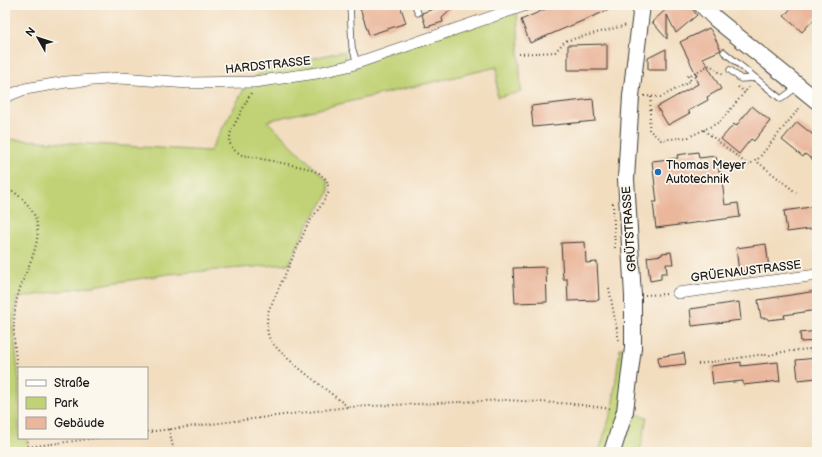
<svg xmlns="http://www.w3.org/2000/svg" width="822" height="457" viewBox="0 0 822 457" font-family="'Balsamiq Sans',sans-serif">
<style>
.green{fill:#c0d275;stroke:#6e7748}
.building{fill:#eab79c}
.lines{fill:none;stroke-linecap:round;stroke-linejoin:round}
.service-casing{stroke:#3c3934;stroke-width:7}
.minor-casing{stroke:#3c3934;stroke-width:12}
.secondary-casing{stroke:#3c3934;stroke-width:18}
.path{stroke:#3c3934;stroke-width:2;stroke-dasharray:1 3;stroke-linecap:butt}
.service{stroke:#fff;stroke-width:5.5}
.minor{stroke:#fff;stroke-width:11}
.secondary{stroke:#fff;stroke-width:16}
.poi-dot{fill:#1f6fb2;stroke:#fbf7ec;stroke-width:1.5}
.labels{text-anchor:middle;stroke-width:3.5;stroke-linejoin:round;paint-order:stroke}
.street-label{font-size:12px;fill:#1c1c1c;stroke:#fbf7ec}
.poi-label{font-size:12px;fill:#1c1c1c;stroke:#fbf7ec;text-anchor:start}
</style>
<rect width="100%" height="100%" fill="#fbf7ec"/>
<filter id="ink" filterUnits="userSpaceOnUse"><feTurbulence type="fractalNoise" baseFrequency=".025" numOctaves="2"/><feDisplacementMap in="SourceGraphic" scale="8" xChannelSelector="R" yChannelSelector="G"/><feConvolveMatrix kernelMatrix="1 2 1 2 8 2 1 2 1" color-interpolation-filters="sRGB"/></filter>
<filter id="wash" filterUnits="userSpaceOnUse"><feTurbulence type="fractalNoise" baseFrequency=".012" numOctaves="4" result="noise"/><feDisplacementMap in="SourceGraphic" scale="16" xChannelSelector="R" yChannelSelector="G"/><feGaussianBlur stdDeviation="0.9" result="paint"/><feColorMatrix in="noise" values="0 0 0 0 0 0 0 0 0 0 0 0 0 0 0 0 0 1.4 0 .05"/><feComposite in="paint" operator="in"/></filter>
<g filter="url(#wash)">
<rect width="100%" height="100%" fill="#f2ddbf"/>
<!-- green -->
<path class="green" d="M 517,9 L 521,92 L 497,97 L 497,67 L 267,121 L 327,180 L 329,192 L 322,204 L 308,224 L 289,264 L 169,274 L 17,298 L 13,325 L 19,381 L 19,438 L 27,438 L 28,447 L 18,452 L 5,452 L 5,139 L 210,151 L 248,82 L 266,69 L 344,51 L 348,65 Z
M 620,348 L 633,348 L 625,411 L 647,417 L 640,452 L 599,452 L 612,409 Z"/>
<g id="blocks">
<!-- building -->
<path class="building" d="M 359,5 L 400,5 L 406,23 L 369,35 Z
M 445,5 L 456,5 L 442,18 L 443,22 L 426,27 L 422,15 L 422,13 Z
M 555,5 L 620,5 L 530,43 L 521,20 Z
M 671,5 L 689,5 L 697,15 L 676,33 L 667,15 L 667,39 L 652,22 Z
M 794,5 L 817,5 L 817,16 L 802,32 L 784,16 Z
M 709,28 L 712,32 L 721,50 L 703,58 L 721,89 L 707,97 L 708,100 L 688,111 L 690,113 L 668,125 L 657,107 L 698,84 L 695,77 L 697,76 L 680,42 Z
M 607,44 L 607,70 L 568,70 L 568,45 Z
M 666,49 L 666,70 L 648,70 L 648,58 Z
M 593,99 L 595,121 L 533,127 L 531,106 Z
M 752,106 L 770,121 L 754,141 L 751,139 L 739,154 L 721,139 L 734,124 L 736,126 Z
M 797,122 L 817,138 L 817,163 L 805,154 L 803,157 L 782,140 Z
M 698,152 L 699,158 L 716,156 L 719,172 L 721,172 L 725,205 L 738,203 L 740,217 L 656,228 L 653,202 L 657,202 L 652,161 L 678,158 L 677,155 Z
M 817,206 L 817,228 L 787,232 L 784,211 Z
M 585,242 L 586,263 L 597,262 L 599,300 L 568,301 L 567,279 L 563,279 L 561,243 Z
M 766,244 L 769,268 L 739,272 L 736,248 Z
M 671,252 L 673,264 L 666,264 L 667,273 L 661,273 L 661,279 L 650,281 L 647,257 L 662,255 L 662,253 Z
M 546,267 L 547,302 L 515,303 L 513,268 Z
M 817,291 L 817,310 L 784,315 L 785,318 L 768,320 L 768,318 L 761,318 L 758,300 Z
M 739,302 L 741,320 L 692,326 L 690,309 Z
M 817,331 L 817,341 L 801,342 L 800,333 Z
M 684,353 L 686,364 L 659,367 L 658,357 Z
M 817,358 L 817,378 L 798,380 L 796,360 Z
M 741,362 L 741,366 L 778,362 L 780,381 L 743,385 L 743,381 L 713,384 L 711,366 Z"/>
</g>
</g>
<g filter="url(#ink)">
<use href="#blocks" fill-opacity="0" stroke="#3c3934" stroke-width="1"/>
<g class="lines">
<!-- service casing -->
<g class="service-casing">
<path id="service" d="M 350,5 L 352,47 L 357,63
M 415,5 L 418,13
M 724,52 L 781,99 L 797,87
M 730,70 L 741,79 L 756,78"/>
</g>
<!-- minor casing -->
<g class="minor-casing">
<path id="minor" d="M 5,97 L 25,89 L 66,82 L 121,78 L 188,83 L 254,82 L 317,73 L 348,66 L 526,5
M 678,293 L 817,275"/>
</g>
<!-- secondary casing -->
<g class="secondary-casing">
<path id="secondary" d="M 702,5 L 716,19 L 817,101
M 612,452 L 625,411 L 633,348 L 633,296 L 626,179 L 631,96 L 642,5"/>
</g>
<!-- path -->
<path class="path" d="M 519,54 L 555,52 L 565,41 L 627,25
M 738,87 L 745,92
M 251,93 L 231,131 L 229,142 L 234,150 L 242,155 L 307,168 L 319,173 L 327,180 L 329,192 L 322,204 L 308,224 L 268,312 C 267,320 266,329 269,337 C 273,351 334,395 348,407
M 644,96 L 661,97 L 691,81 L 688,76 L 710,65 L 723,75
M 651,97 L 649,130 L 661,140 L 689,137 L 720,122 L 749,87
M 704,130 L 748,165 L 758,159 L 801,106
M 755,160 L 798,194
M 5,188 C 14,191 21,197 27,204 C 53,234 24,267 17,299 C 11,326 15,353 19,381
M 613,203 L 615,248
M 609,288 L 619,341
M 645,295 L 668,294
M 698,364 L 758,355 L 771,355 L 782,352 L 809,349 L 810,352 L 817,351
M 169,429 L 174,452
M 147,432 L 348,407 L 506,400 L 574,404 L 612,409
M 28,447 L 97,438
M 18,452 L 28,447 L 27,438"/>
<!-- service -->
<use href="#service" class="service"/>
<!-- minor -->
<use href="#minor" class="minor"/>
<!-- secondary -->
<use href="#secondary" class="secondary"/>
</g>
</g>
<!-- markers -->
<circle class="poi-dot" cx="658" cy="172" r="4"/>
<g class="labels">
<!-- street labels -->
<g class="street-label">
<text transform="translate(268 65) rotate(-6)" y="4">HARDSTRASSE</text>
<text transform="translate(629 229) rotate(-94)" y="4">GRÜTSTRASSE</text>
<text transform="translate(746 271) rotate(-7)" y="4">GRÜENAUSTRASSE</text>
</g>
<!-- poi labels -->
<g class="poi-label">
<text x="666" y="169">Thomas Meyer<tspan x="666" dy="14">Autotechnik</tspan></text>
</g>
</g>
<!-- margin -->
<rect width="822" height="457" fill="none" stroke="#fbf7ec" stroke-width="20"/>
<!-- legend -->
<rect x="18" y="367" width="130" height="72" fill="#fbf7ec" stroke="#a29f99"/>
<rect x="26" y="380" width="20" height="6" fill="#ffffff" stroke="#a29f99"/>
<text x="54" y="387" font-size="12" fill="#1c1c1c">Straße</text>
<rect x="26" y="397" width="20" height="12" fill="#c0d275" stroke="#a29f99"/>
<text x="54" y="407" font-size="12" fill="#1c1c1c">Park</text>
<rect x="26" y="417" width="20" height="12" fill="#eab79c" stroke="#a29f99"/>
<text x="54" y="427" font-size="12" fill="#1c1c1c">Gebäude</text>
<!-- north arrow -->
<g transform="translate(38 38) rotate(309)" stroke="#fbf7ec" stroke-width="3" paint-order="stroke">
<path d="M0-3L7 15L0 10L-7 15Z" fill="#1c1c1c"/>
<text y="-6" font-size="11" font-weight="bold" text-anchor="middle" fill="#1c1c1c">N</text>
</g>
</svg>
